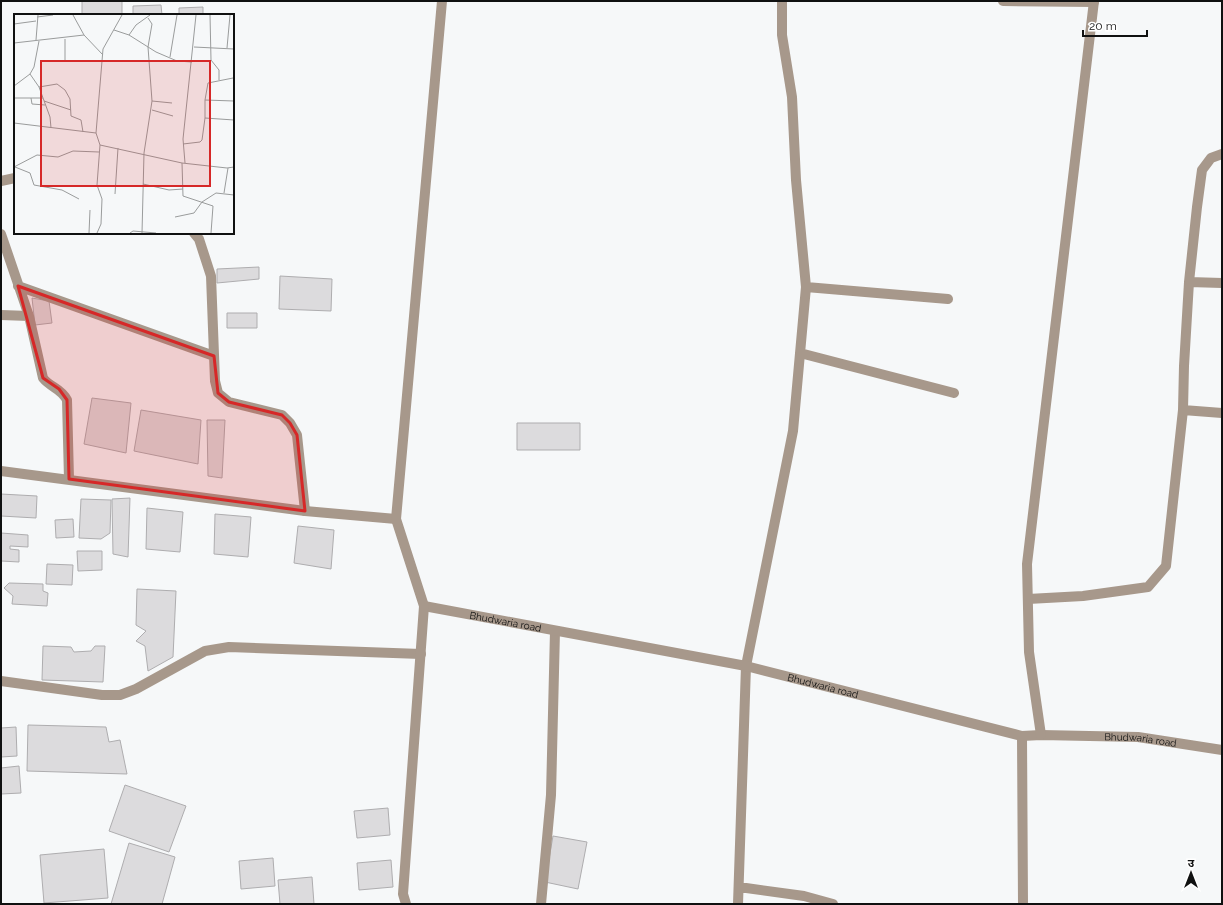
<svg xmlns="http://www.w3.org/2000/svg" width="1223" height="905" viewBox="0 0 1223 905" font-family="Raleway,'Noto Sans Devanagari',sans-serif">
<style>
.building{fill:#dcdbdd;stroke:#aeadaf}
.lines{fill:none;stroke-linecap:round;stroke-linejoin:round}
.minor{stroke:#a7988b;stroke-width:10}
.tertiary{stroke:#a7988b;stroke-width:10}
.marked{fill:#d62828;fill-opacity:0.2;stroke:#d62828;stroke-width:3;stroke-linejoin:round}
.labels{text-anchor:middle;stroke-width:3.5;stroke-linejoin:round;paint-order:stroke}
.street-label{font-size:10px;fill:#101111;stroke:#fff}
.inset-road{fill:none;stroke:#9a9c9c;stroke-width:1}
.view{fill:#d62828;fill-opacity:0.15;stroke:#d62828;stroke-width:2}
.inset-edge{fill:none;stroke:#101111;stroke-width:2}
</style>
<rect width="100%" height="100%" fill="#f6f8f9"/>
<!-- building -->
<path class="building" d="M 82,1 L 122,1 L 122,15 L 82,15 Z
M 161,5 L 162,15 L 133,15 L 133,6 Z
M 203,7 L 203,15 L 179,15 L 179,8 Z
M 259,267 L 259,279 L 217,283 L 217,269 Z
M 280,276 L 332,279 L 331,311 L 279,309 Z
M 32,298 L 49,301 L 52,323 L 35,325 Z
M 227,313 L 257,313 L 257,328 L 227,328 Z
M 92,398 L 131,403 L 126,453 L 84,444 Z
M 141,410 L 201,420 L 198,464 L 134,451 Z
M 207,420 L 225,420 L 222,478 L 208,476 Z
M 517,423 L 580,423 L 580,450 L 517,450 Z
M 1,494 L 37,496 L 36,518 L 1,516 Z
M 130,498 L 128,557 L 113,554 L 112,499 Z
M 81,499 L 111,500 L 110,533 L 101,539 L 79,538 Z
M 147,508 L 183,512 L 180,552 L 146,549 Z
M 215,514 L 251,517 L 248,557 L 214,554 Z
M 73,519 L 74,537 L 56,538 L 55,520 Z
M 298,526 L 334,530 L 331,569 L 294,563 Z
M 1,533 L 28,535 L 28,547 L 10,546 L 10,549 L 19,550 L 19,562 L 1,561 Z
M 77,551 L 102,551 L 102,570 L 78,571 Z
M 47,564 L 73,565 L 72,585 L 46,584 Z
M 9,583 L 43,584 L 43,591 L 48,593 L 47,606 L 12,604 L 13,596 L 4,588 Z
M 137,589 L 176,591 L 173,657 L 148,671 L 145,646 L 136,641 L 146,631 L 136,625 Z
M 43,646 L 71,647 L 74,652 L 91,651 L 95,646 L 105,646 L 103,682 L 42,680 Z
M 28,725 L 106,727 L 109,742 L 120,740 L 127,774 L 27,771 Z
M 16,727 L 17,756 L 1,757 L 1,728 Z
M 19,766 L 21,793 L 1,794 L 1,768 Z
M 125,785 L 186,806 L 169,852 L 109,831 Z
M 388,808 L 390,835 L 357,838 L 354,811 Z
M 553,836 L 587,842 L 578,889 L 545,882 Z
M 129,843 L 175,857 L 162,904 L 111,904 Z
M 104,849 L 108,898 L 44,903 L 40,855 Z
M 273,858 L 275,886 L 241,889 L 239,861 Z
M 391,860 L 393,887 L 359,890 L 357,863 Z
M 312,877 L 314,904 L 280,904 L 278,880 Z"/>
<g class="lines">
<!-- minor -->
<path class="minor" d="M 1003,1 L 1094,2
M 1,181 L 15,178
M 194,233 L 199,239 L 211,276 L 215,381 L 218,393 L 229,402 L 282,415 L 290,423 L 297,435 L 305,511
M 1,234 L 29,316 L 43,378 C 51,388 61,388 67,400 L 69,479
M 1189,282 L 1197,207 L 1202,170 L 1211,158 L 1222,154
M 1222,283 L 1189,282 L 1184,366 L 1183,410 L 1222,413
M 18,286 L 214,356
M 806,287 L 948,299
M 1,315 L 29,316
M 800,353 L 954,393
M 1028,599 L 1083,596 L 1148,587 L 1166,566 L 1183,410
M 1,681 L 102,695 L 120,695 L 136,689 L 205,651 L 229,647 L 421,654
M 1022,736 L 1023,904
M 739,887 L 804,896 L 833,904
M 541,904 L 551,795 L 555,631
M 738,904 L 746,666 L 793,431 L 806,287 L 796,180 L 792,97 L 782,35 L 782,1"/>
<!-- tertiary -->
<g class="tertiary">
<path d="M 1,471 L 305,511 L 396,519"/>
<path id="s1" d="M 424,606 L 746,666 L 1022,736 L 1041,735 L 1138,737 L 1222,750"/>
<path d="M 1041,735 L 1029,652 L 1027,564 L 1094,1"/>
<path d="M 406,904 L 403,894 L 424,606 L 396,519 L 442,1"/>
</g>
</g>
<!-- marked area -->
<path class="marked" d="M 18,286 L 214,356 L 218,393 L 229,402 L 282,415 L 290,423 L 297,435 L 305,511 L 69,479 L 67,400 L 59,389 L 43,378 Z"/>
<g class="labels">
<!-- street labels -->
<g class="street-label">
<text dy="4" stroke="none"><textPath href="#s1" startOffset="83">Bhudwaria road</textPath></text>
<text dy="4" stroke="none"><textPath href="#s1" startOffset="407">Bhudwaria road</textPath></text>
<text dy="4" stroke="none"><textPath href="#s1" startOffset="731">Bhudwaria road</textPath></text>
</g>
</g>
<!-- overview -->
<g transform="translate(14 14)">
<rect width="220" height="220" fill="#f6f8f9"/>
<path class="inset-road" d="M 59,1 L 70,21M 196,1 L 197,46 L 205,56 L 205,66M 23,3 L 39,1M 0,10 L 22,7M 100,16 L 115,21 L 122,11 L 136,1M 115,21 L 142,38 L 163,47 L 178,48M 51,25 L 51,47M 22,26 L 24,1M 0,29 L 70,21 L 89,41M 180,33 L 220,35M 213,34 L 216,1M 156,43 L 163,1M 220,49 L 220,64M 16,60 L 25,73 L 36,103 L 37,114M 0,72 L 16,60 L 20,53 L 25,27M 25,73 L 43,70 L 51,76 L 56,85 L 57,102 L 67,106 L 69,118M 0,84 L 29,84M 17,84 L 18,90 L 31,91M 191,86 L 194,69 L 219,64M 30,87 L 57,96M 138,87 L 158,89M 220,87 L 191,86 L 191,104 L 220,106M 138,96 L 159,102M 0,109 L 82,119M 169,130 L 186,128 L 188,126 L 191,104M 86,131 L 168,149 L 213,154 L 220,153M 168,149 L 169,182 L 199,192 L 197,219M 171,149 L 169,125 L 182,1M 0,153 L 23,141 L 44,143 L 59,137 L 85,138M 1,153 L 16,159 L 20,171 L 48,176 L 65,185M 129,170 L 155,176 L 169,175M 210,179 L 214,154M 101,180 L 104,134M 161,203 L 180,199 L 188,188 L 202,179 L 220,181M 75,219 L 76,196M 83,219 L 87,210 L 88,185 L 83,171 L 86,131 L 82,119 L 89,35 L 108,1M 116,219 L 119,217 L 142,219M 128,219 L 130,139 L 138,87 L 134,33 L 138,10 L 134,4"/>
<path class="view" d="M 27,47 L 196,47 L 196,172 L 27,172 Z"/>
<rect width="220" height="220" class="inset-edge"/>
</g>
<!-- border -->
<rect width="1223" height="905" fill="none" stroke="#101111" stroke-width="4"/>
<!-- north arrow -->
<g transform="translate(1191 873)" stroke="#ffffff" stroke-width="3" paint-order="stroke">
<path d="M0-3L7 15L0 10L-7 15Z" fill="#101111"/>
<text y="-6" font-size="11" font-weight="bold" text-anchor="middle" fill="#101111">उ</text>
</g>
<!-- scale -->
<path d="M1083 30v6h64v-6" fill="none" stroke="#101111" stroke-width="2"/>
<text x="1089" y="30" font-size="12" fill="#101111" stroke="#ffffff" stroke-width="3" paint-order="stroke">20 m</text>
</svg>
